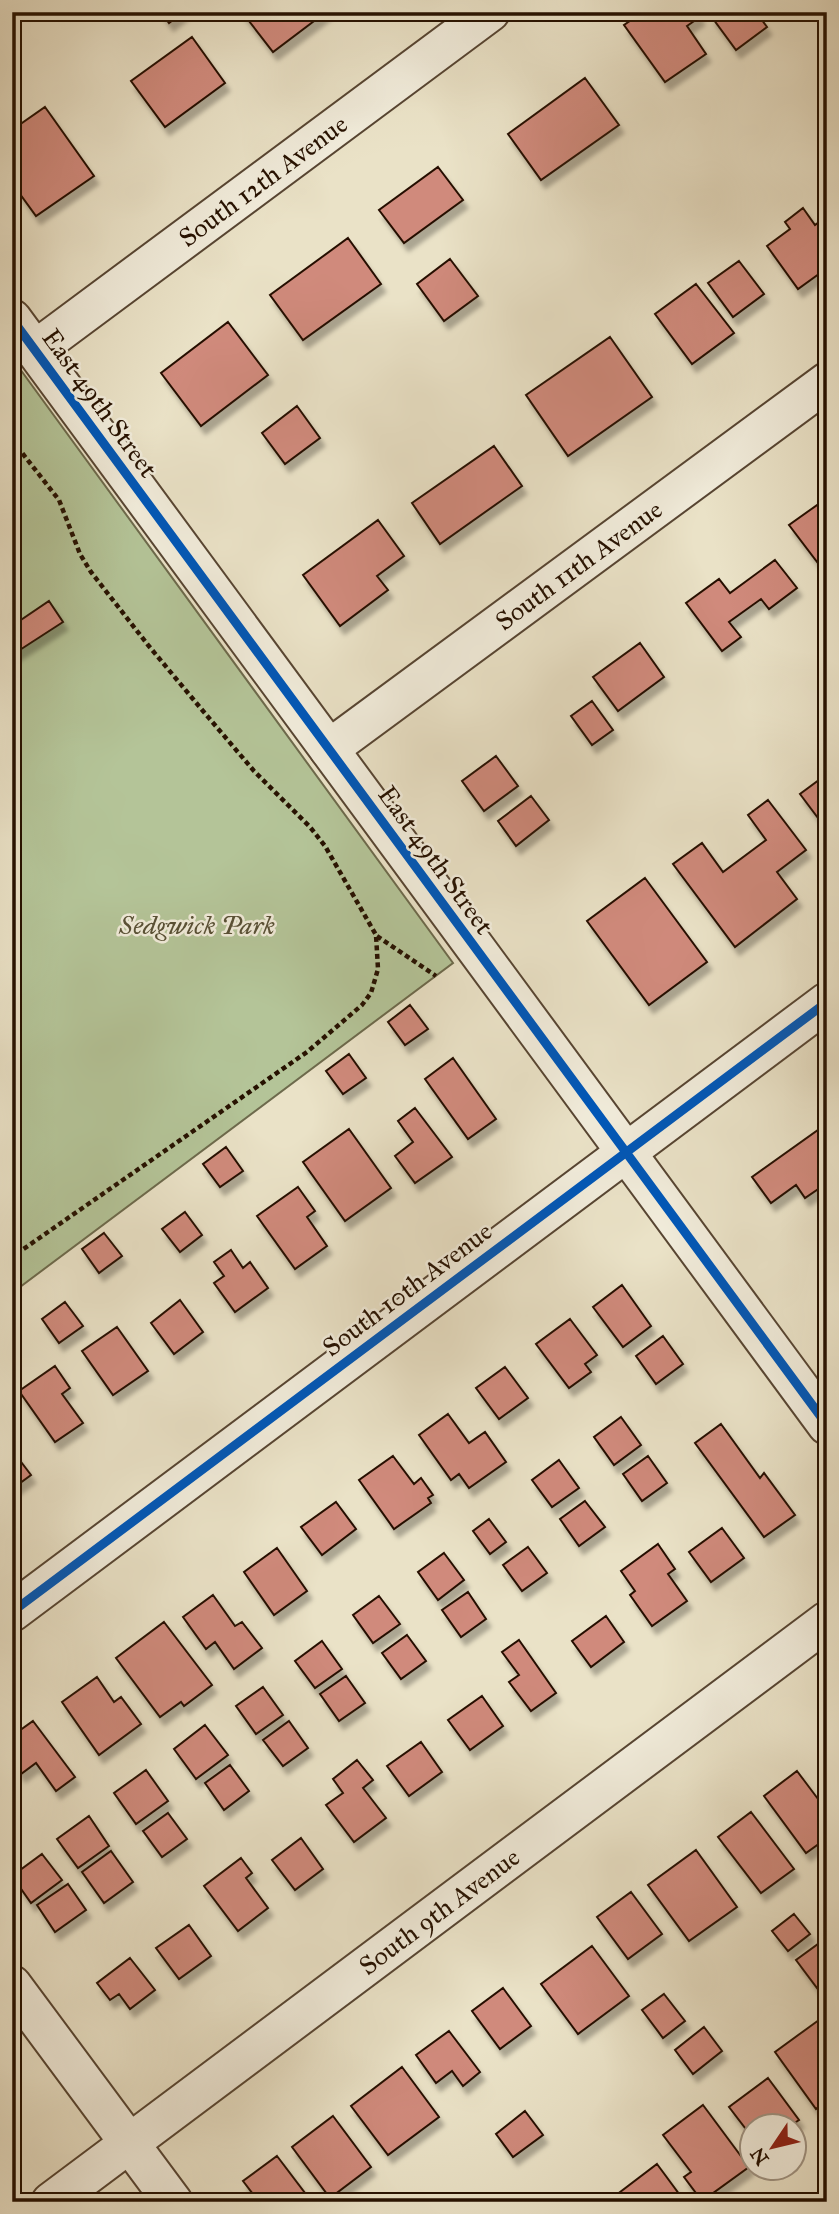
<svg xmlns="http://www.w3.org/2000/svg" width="839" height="2214" viewBox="0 0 839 2214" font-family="'IM FELL Great Primer',serif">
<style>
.green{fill:#b4c498;stroke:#6d6a4c;stroke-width:2}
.building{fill:#d08a7c;stroke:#261100;stroke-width:2;filter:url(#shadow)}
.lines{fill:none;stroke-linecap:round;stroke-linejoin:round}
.minor-casing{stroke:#574532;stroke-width:42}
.path{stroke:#261100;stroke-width:4.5;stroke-dasharray:5 3.5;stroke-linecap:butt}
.minor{stroke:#f1ecdb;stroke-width:38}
.cycleway-casing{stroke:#f1ecdb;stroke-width:13}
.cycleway{stroke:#0057b8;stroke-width:9}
.labels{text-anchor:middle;stroke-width:5;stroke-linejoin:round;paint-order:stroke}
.street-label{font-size:26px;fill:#261100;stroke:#f1ecdb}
.park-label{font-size:26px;font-style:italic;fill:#585035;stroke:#f1ecdb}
</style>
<defs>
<filter id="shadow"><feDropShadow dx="4.5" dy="8" stdDeviation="2" flood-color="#0004"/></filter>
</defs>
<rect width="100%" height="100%" fill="#eae2c7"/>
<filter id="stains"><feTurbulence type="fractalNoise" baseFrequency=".00286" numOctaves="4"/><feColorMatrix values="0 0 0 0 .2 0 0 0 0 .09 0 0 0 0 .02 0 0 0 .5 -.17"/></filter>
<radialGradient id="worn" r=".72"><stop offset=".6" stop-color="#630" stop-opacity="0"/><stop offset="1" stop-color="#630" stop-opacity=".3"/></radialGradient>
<!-- green -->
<path class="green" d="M 12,358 L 453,963 L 12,1293 Z"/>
<!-- building -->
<path class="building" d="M 161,12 L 183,12 L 169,23 Z
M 242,12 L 326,12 L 273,52 Z
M 643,12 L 697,12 L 700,17 L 687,26 L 706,54 L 665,82 L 624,25 Z
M 717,12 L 756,12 L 767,27 L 736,50 L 711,16 Z
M 192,37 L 225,83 L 165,127 L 131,81 Z
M 585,78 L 619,125 L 541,180 L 508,134 Z
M 45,107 L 94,176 L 36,216 L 12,183 L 12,130 Z
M 438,167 L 463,200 L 404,243 L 379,210 Z
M 803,208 L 815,225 L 827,216 L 827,275 L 823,271 L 798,289 L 767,246 L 790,229 L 785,222 Z
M 348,238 L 381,284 L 303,340 L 270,295 Z
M 450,259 L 478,296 L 444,321 L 417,284 Z
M 739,261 L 764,294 L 733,317 L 708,283 Z
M 696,284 L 734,333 L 692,364 L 655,314 Z
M 228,322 L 268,375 L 201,426 L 161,373 Z
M 610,337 L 652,397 L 568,456 L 526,395 Z
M 297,406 L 320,438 L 285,464 L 262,433 Z
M 494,446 L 522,486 L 440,544 L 412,503 Z
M 827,498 L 827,575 L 789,525 Z
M 378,520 L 404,556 L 377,576 L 388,590 L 340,626 L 303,575 Z
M 775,560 L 797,588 L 769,609 L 761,599 L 729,622 L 741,637 L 722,651 L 686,603 L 719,579 L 730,593 Z
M 49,601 L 63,622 L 12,655 L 12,626 Z
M 640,643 L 664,677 L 618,711 L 593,677 Z
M 592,701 L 613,730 L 592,745 L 571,716 Z
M 496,756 L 518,786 L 484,811 L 462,781 Z
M 827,774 L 827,830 L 800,794 Z
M 531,796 L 549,820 L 516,846 L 498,821 Z
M 768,800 L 806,850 L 777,872 L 797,899 L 735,947 L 673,864 L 702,843 L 723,872 L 766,840 L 748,815 Z
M 645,878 L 707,962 L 649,1005 L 587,921 Z
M 410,1005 L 428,1029 L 405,1045 L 388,1022 Z
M 349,1054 L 366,1078 L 343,1094 L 326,1071 Z
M 453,1058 L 496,1119 L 468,1139 L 425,1079 Z
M 415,1108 L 452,1157 L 415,1183 L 395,1156 L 413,1142 L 398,1121 Z
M 825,1125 L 827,1128 L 827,1183 L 805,1198 L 796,1185 L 771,1203 L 752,1177 Z
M 349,1129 L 391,1188 L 345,1221 L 303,1162 Z
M 226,1147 L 243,1171 L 220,1187 L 203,1164 Z
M 298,1187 L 315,1211 L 307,1217 L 327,1246 L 295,1269 L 257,1216 Z
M 185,1212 L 202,1235 L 180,1252 L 162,1229 Z
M 104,1233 L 122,1256 L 99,1273 L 82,1249 Z
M 231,1250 L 243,1268 L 250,1262 L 268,1288 L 235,1312 L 214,1283 L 224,1276 L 214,1262 Z
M 622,1285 L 651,1326 L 623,1347 L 593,1307 Z
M 180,1300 L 203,1332 L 174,1354 L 151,1323 Z
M 65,1302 L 83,1326 L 59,1343 L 42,1319 Z
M 570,1319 L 597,1355 L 585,1364 L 591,1372 L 569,1388 L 536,1344 Z
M 117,1327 L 148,1371 L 113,1395 L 82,1351 Z
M 663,1336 L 683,1364 L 656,1384 L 636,1356 Z
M 55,1366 L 70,1388 L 62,1394 L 83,1423 L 55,1442 L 19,1391 Z
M 505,1367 L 528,1398 L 499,1419 L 476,1388 Z
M 448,1414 L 469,1443 L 485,1432 L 506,1462 L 469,1488 L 459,1474 L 451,1480 L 419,1435 Z
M 621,1417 L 641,1445 L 614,1465 L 594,1437 Z
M 721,1424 L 760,1478 L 764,1473 L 795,1515 L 764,1537 L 695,1443 Z
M 12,1450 L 31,1475 L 12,1489 Z
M 393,1456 L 414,1484 L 421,1478 L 433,1495 L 428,1498 L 431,1503 L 394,1529 L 359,1480 Z
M 648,1456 L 667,1483 L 642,1501 L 623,1474 Z
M 559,1460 L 579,1488 L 552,1507 L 532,1480 Z
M 585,1501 L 605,1527 L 579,1546 L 560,1519 Z
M 336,1502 L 356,1529 L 322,1555 L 301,1527 Z
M 489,1519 L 506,1542 L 490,1554 L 473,1531 Z
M 722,1528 L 744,1558 L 711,1582 L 689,1552 Z
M 658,1544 L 675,1569 L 668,1574 L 687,1601 L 652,1626 L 630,1595 L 635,1591 L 621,1571 Z
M 528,1547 L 547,1573 L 522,1591 L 503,1565 Z
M 277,1548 L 307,1591 L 274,1615 L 244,1572 Z
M 444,1553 L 464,1580 L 438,1600 L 418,1572 Z
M 468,1592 L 486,1619 L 461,1637 L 442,1610 Z
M 213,1595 L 235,1626 L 242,1622 L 262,1648 L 234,1669 L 215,1642 L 206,1649 L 183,1617 Z
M 379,1596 L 400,1624 L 373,1643 L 353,1615 Z
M 606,1616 L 624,1642 L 591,1667 L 572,1641 Z
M 164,1622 L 212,1685 L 184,1706 L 181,1702 L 160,1717 L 116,1658 Z
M 407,1635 L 426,1661 L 401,1679 L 382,1653 Z
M 519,1640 L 556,1693 L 531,1711 L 509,1682 L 519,1675 L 502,1652 Z
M 322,1641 L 342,1669 L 315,1688 L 295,1661 Z
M 346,1676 L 365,1703 L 339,1721 L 320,1694 Z
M 97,1677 L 114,1702 L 121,1697 L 141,1724 L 99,1755 L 62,1702 Z
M 263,1687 L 283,1715 L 256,1734 L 236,1706 Z
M 482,1696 L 503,1726 L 470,1750 L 448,1720 Z
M 33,1721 L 75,1777 L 56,1791 L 36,1763 L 21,1774 L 12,1762 L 12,1736 Z
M 289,1721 L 308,1748 L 283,1766 L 263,1740 Z
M 205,1725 L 228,1755 L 196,1779 L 174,1749 Z
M 421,1742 L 442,1772 L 409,1796 L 387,1766 Z
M 357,1760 L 373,1780 L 363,1788 L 386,1818 L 354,1842 L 326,1805 L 343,1793 L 333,1779 Z
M 230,1765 L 249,1791 L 224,1810 L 205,1783 Z
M 146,1770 L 168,1801 L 136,1824 L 114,1793 Z
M 797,1771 L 827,1811 L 827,1838 L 806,1853 L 764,1796 Z
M 751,1812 L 794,1869 L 761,1893 L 718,1837 Z
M 168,1813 L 187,1839 L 162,1857 L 143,1831 Z
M 89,1816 L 109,1846 L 78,1868 L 57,1839 Z
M 301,1838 L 323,1869 L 295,1890 L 272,1860 Z
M 696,1850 L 737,1907 L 689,1941 L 648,1885 Z
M 111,1851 L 133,1882 L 104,1903 L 82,1872 Z
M 42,1854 L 62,1880 L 31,1903 L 12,1876 Z
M 241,1858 L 252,1873 L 246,1878 L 268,1908 L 238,1931 L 204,1886 Z
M 68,1884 L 86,1910 L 55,1932 L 37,1905 Z
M 631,1892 L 662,1934 L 628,1959 L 597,1917 Z
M 794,1914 L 810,1934 L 788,1951 L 772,1931 Z
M 189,1925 L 211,1956 L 179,1979 L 156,1948 Z
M 818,1944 L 827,1956 L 827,1980 L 817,1988 L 796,1960 Z
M 592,1946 L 629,1996 L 578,2034 L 541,1984 Z
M 130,1958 L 155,1990 L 130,2009 L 119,1994 L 110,2000 L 97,1983 Z
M 503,1988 L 531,2026 L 500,2049 L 472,2011 Z
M 664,1994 L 685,2021 L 663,2038 L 642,2010 Z
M 823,2017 L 827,2022 L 827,2100 L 816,2109 L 775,2052 Z
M 704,2027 L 722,2051 L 693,2074 L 675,2050 Z
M 449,2031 L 480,2072 L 463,2086 L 452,2071 L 436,2083 L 416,2055 Z
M 402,2067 L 439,2117 L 388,2155 L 351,2106 Z
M 768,2078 L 799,2120 L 790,2126 L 752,2126 L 752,2137 L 729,2107 Z
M 703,2105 L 749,2167 L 702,2201 L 684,2177 L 691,2172 L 663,2135 Z
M 525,2111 L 543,2135 L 513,2157 L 496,2134 Z
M 333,2116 L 371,2167 L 330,2198 L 292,2147 Z
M 277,2156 L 308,2197 L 303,2202 L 259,2202 L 243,2181 Z
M 657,2164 L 685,2202 L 607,2202 Z"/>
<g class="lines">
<!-- minor casing -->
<g class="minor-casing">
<g id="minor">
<path d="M 12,319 L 827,1425"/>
<path id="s1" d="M 35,350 L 490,12"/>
<path id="s2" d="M 329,749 L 827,382"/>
<path d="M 12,1612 L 827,1002"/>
<path d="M 12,1985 L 173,2202"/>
<path id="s3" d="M 51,2202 L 827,1621"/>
</g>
</g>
<!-- path -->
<path class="path" d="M 12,440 L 59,500 L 80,554 L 91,572 L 148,645 L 203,711 L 254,771 L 310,827 L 325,846 L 376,935 L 378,969 L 371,993 L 362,1005 L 307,1052 L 12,1257
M 377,936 L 436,976"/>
<!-- minor -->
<use href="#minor" class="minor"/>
<!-- cycleway casing -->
<g class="cycleway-casing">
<path id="cycleway" d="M 12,319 L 827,1425
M 12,1612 L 827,1002"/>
</g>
<!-- cycleway -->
<use href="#cycleway" class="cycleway"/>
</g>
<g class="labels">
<!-- street labels -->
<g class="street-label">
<text dy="9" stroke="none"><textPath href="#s1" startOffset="284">South 12th Avenue</textPath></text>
<text transform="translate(100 403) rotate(54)" y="9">East 49th Street</text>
<text dy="9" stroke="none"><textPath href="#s2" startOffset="310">South 11th Avenue</textPath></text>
<text transform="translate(436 860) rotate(54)" y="9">East 49th Street</text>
<text transform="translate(407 1289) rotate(-37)" y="9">South 10th Avenue</text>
<text dy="9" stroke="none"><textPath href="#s3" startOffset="485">South 9th Avenue</textPath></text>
</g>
<!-- park labels -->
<g class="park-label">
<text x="197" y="934">Sedgwick Park</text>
</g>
</g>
<!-- margin -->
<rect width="839" height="2214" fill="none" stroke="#eae2c7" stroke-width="42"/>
<rect x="14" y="14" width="811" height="2186" fill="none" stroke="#261100" stroke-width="3.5"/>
<rect x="21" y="21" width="797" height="2172" fill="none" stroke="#261100" stroke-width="2"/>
<!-- north arrow -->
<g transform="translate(773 2147) rotate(235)"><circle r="33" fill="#f1ecdb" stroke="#a09483" stroke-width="2"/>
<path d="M0-5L12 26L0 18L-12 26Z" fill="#8f2418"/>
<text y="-10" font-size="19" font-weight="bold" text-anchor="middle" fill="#261100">N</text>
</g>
<rect width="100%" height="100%" filter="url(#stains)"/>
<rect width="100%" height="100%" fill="url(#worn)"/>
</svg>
